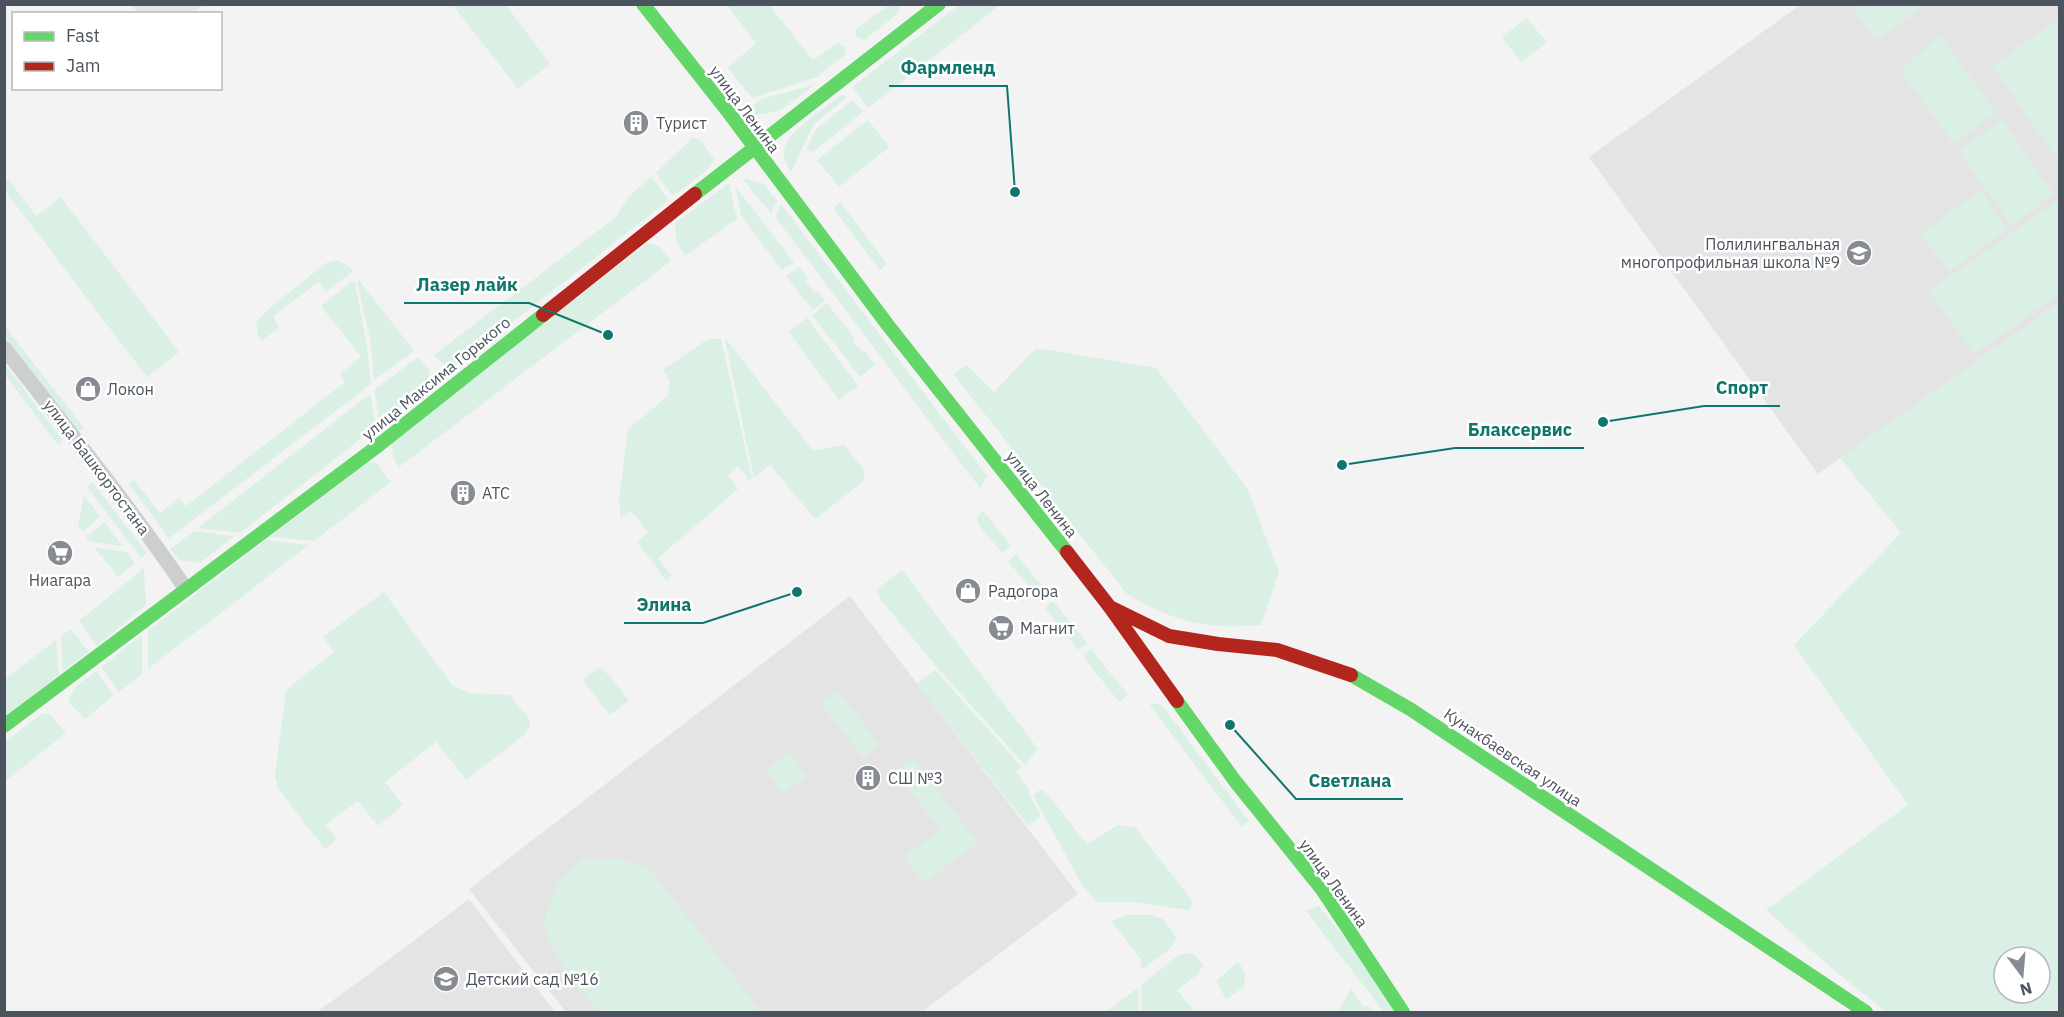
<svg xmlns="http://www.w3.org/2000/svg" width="2064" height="1017" viewBox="0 0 2064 1017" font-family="'IBM Plex Sans',sans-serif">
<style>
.education{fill:#e5e4e4}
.green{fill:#daf0e4;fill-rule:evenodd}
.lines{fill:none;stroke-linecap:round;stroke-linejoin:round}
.street{stroke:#cdced0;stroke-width:15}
.fast{stroke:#63d668;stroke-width:14}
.jam{stroke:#b3261e;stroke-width:14}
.labels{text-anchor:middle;stroke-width:5;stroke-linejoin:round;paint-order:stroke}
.street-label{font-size:16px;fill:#4b545e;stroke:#fff}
.poi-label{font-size:16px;fill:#4b545e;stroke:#fff;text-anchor:start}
.leader{fill:none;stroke:#0f766e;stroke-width:2}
.callout-dot{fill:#0f766e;stroke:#fff;stroke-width:2}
.callout-label{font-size:18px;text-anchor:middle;font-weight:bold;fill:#0f766e;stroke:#fff;stroke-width:5;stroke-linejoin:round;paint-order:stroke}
</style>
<rect width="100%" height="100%" fill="#f3f3f3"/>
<!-- education -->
<path class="education" d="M 131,5 L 203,5 L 192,14 L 139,13 Z
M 1800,5 L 2059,5 L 2059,303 L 1818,474 L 1589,157 Z
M 850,596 L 1078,894 L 922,1012 L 566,1012 L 469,889 Z
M 469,899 L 555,1012 L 317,1012 L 407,946 Z"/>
<!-- green -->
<path class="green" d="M 453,5 L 506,5 L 550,64 L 518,89 Z
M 727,5 L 769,5 L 813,60 L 838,43 L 845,47 L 845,55 L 817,77 L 752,98 L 728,68 L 756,43 Z
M 889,5 L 899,5 L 899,13 L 864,40 L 857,37 L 855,30 Z
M 959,5 L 1000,5 L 868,108 L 852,87 Z
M 1850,5 L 1926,5 L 1876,40 Z
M 1527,18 L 1547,43 L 1521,62 L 1502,37 Z
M 2059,19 L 2059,161 L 1992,66 Z
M 1940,34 L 1996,113 L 1953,143 L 1901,71 Z
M 816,84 L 779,111 L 751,116 L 745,110 L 762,99 Z
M 843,94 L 846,98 L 814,124 L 791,172 C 787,165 782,157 784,149 C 789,129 827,107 843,94 Z
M 853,100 L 863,112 L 813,152 L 806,150 L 816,129 Z
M 868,120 L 889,147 L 839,187 L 817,160 Z
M 2002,120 L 2054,194 L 2011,225 L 1958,151 Z
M 693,137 L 702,142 L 715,160 L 705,172 L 673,196 L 656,173 Z
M 651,177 L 669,200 L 451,370 L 434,355 L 616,217 L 629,196 Z
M 742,178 L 764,184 L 777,201 L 771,214 Z
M 8,179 L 36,216 L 61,197 L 179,352 L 147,377 L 6,192 L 5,182 Z
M 729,183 L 737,219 L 685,256 L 677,243 L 675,223 Z
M 735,186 L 794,263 L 782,270 L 741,215 Z
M 1981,191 L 2008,229 L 1949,272 L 1921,233 Z
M 2058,200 L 2059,294 L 1974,354 L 1929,291 Z
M 840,202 L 887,264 L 880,270 L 833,208 Z
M 781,204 L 987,476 L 980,488 L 775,217 Z
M 647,243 L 659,246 L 671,261 L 399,467 L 394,460 L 391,443 Z
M 337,260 L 349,266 L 353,271 L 326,292 L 319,282 L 273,316 L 279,327 L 262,341 L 258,335 L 256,322 L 266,311 L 326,263 Z
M 799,267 L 808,278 L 805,281 L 815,293 L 818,291 L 825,301 L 813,310 L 786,276 Z
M 359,280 L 414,351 L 374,380 L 371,344 L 357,281 Z
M 351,282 L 355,282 L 367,346 L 371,384 L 169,538 L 129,484 L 134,480 L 160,513 L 179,498 L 186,506 L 345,382 L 340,374 L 361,357 L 321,306 Z
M 827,303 L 855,339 L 853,341 L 862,352 L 865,351 L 875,365 L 860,377 L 812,315 Z
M 2059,303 L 2059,1012 L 1887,1012 L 1837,973 L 1766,910 L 1908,805 L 1794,645 L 1901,533 L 1840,458 ZM 2004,957 L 2040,957 L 2040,993 L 2004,993 Z
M 807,318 L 858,386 L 839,400 L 789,332 Z
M 4,325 L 84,428 L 78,432 L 5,337 Z
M 708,339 L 721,339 L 752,478 L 749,480 L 738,466 L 728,475 L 738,489 L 658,558 L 672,576 L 666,581 L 637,542 L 648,532 L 631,511 L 621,519 L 619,502 L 628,429 L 668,396 L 670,381 L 663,370 Z
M 726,339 L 813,451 L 844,445 L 865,471 L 863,482 L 815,519 L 770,465 L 754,478 L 725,340 Z
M 1036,348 L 1156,368 L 1248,490 L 1279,572 L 1261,625 C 1206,630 1175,622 1127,594 L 953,374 L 967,365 L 994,392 Z
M 418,357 L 429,371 L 428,388 L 380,424 L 374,390 Z
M 5,364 L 63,441 L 58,445 L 5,375 Z
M 370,394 L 376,427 L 240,533 L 198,528 Z
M 366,462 L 376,462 L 391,482 L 314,541 L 270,537 Z
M 92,482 L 147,553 L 141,558 L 87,487 Z
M 84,495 L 100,517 L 83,531 L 78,526 Z
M 983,511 L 1011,546 L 1002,553 L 978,524 L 977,517 Z
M 105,522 L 122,546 L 90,542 L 86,537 Z
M 194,531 L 234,536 L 200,563 L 179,560 L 170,549 Z
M 266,540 L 309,545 L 148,669 L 148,631 Z
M 94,547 L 127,552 L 135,563 L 118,577 Z
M 1016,554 L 1048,594 L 1040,600 L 1008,561 Z
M 144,568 L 146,605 L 97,646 L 79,621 Z
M 902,570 L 1038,749 L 1025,765 L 941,672 L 880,599 L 877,589 Z
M 384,592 L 452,685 L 470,693 L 510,695 L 530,720 L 529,728 L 524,735 L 466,780 L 436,742 L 385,782 L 403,805 L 378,826 L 358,801 L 325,825 L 337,839 L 325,849 L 279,790 L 275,776 L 286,690 L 334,652 L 323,637 Z
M 1053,601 L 1087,643 L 1078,650 L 1045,608 Z
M 71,629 L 89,652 L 63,671 L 61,636 Z
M 142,635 L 142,674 L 119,692 L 101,667 Z
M 56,640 L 59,675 L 5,717 L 5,679 Z
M 1091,649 L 1128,695 L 1119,702 L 1083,656 Z
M 599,667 L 610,676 L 629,700 L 610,715 L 582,680 Z
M 935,670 L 1022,767 L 1016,772 L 1030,791 L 1028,792 L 1041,816 L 1028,826 L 917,684 Z
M 96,671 L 114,695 L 85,719 L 68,702 L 74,688 Z
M 837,690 L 880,745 L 863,758 L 821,703 Z
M 1153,703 L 1162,705 L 1249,821 L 1242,827 L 1150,705 Z
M 41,714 L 50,714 L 66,733 L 5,781 L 5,742 Z
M 789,752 L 807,776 L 783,793 L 766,770 Z
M 913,758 L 978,843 L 924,883 L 904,857 L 940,830 L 895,771 Z
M 1041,789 L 1048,795 L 1087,844 L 1118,825 L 1136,828 L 1193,902 L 1189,910 L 1134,902 L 1097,902 L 1082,885 L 1033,795 Z
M 616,857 L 651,870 L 759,1009 L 759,1012 L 598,1012 L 556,957 L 543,925 L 556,884 L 582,860 Z
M 1319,906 L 1394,1002 L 1395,1012 L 1384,1012 L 1306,911 Z
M 1127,915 L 1150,915 L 1163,919 L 1177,938 L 1170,949 L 1141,970 L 1141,959 L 1111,921 Z
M 1189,953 L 1194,954 L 1203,965 L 1198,974 L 1177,990 L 1195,1012 L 1142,1012 L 1141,985 L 1179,955 Z
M 1238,962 L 1245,972 L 1244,987 L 1226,999 L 1216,981 Z
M 1138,988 L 1139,1012 L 1105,1012 Z
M 1351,989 L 1364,1007 L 1368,1006 L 1373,1012 L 1338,1012 Z"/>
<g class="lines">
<!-- street -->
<path class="street" d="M 4,348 C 66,427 129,506 186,589"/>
<!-- fast -->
<path class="fast" d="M 643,4 L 729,113 L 887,324 L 1067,552
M 695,194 L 939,4
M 1351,675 L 1410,709 L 1866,1012
M 1177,701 L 1235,781 L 1321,888 L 1403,1012
M 4,726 L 375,448 L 543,315"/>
<!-- jam -->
<path class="jam" d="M 543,315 L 695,194
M 1067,552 L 1109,606 L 1177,701
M 1112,608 L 1169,636 L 1218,644 L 1277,650 L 1351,675"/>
</g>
<!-- icons -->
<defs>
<g id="building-disc" transform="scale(1.35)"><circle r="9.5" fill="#868c92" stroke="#fff"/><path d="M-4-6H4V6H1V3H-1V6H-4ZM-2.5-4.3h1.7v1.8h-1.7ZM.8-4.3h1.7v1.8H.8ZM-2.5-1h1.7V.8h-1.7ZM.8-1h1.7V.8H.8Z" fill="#fff"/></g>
<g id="school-disc" transform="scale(1.35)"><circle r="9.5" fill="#868c92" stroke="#fff"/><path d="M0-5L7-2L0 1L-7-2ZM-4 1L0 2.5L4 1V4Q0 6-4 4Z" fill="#fff"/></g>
<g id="shop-disc" transform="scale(1.35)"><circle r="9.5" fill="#868c92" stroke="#fff"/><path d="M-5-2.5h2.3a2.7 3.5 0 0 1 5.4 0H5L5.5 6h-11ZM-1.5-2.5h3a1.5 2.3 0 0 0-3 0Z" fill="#fff"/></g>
<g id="supermarket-disc" transform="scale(1.35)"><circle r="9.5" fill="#868c92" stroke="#fff"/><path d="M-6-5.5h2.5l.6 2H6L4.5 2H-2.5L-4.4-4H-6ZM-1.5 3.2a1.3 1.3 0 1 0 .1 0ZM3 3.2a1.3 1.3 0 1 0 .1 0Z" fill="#fff"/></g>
</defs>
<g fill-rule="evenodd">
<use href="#building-disc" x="636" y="123"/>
<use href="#school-disc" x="1859" y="253"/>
<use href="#shop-disc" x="88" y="389"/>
<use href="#building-disc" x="463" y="493"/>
<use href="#supermarket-disc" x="60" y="553"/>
<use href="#shop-disc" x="968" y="591"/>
<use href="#supermarket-disc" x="1001" y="628"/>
<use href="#building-disc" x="868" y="778"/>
<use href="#school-disc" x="446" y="979"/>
</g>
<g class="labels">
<!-- street labels -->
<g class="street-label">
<text transform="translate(745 109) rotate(53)" y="6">улица Ленина</text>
<text transform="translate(436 378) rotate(-39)" y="6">улица Максима Горького</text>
<text transform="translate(97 467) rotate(53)" y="6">улица Башкортостана</text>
<text transform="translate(1042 494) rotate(52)" y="6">улица Ленина</text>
<text transform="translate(1513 757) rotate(34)" y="6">Кунакбаевская улица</text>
<text transform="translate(1334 883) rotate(54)" y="6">улица Ленина</text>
</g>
<!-- poi labels -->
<g class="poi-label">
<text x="656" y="129">Турист</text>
<text x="1840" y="250" text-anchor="end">Полилингвальная<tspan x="1840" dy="18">многопрофильная школа №9</tspan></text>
<text x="107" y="395">Локон</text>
<text x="482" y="499">АТС</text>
<text x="60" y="586" text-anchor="middle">Ниагара</text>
<text x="988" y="597">Радогора</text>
<text x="1020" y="634">Магнит</text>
<text x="888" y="784">СШ №3</text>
<text x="466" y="985">Детский сад №16</text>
</g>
</g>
<!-- callouts -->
<path class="leader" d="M1015 192L1007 86H889M608 335L529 303H404M1603 422L1704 406H1780M1342 465L1455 448H1584M797 592L703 623H624M1230 725L1296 799H1403"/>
<g class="callout-dot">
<circle cx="1015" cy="192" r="6"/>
<circle cx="608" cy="335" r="6"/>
<circle cx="1603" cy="422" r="6"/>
<circle cx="1342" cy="465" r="6"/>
<circle cx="797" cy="592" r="6"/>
<circle cx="1230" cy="725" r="6"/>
</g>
<g class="callout-label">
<text x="948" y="74">Фармленд</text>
<text x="467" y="291">Лазер лайк</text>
<text x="1742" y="394">Спорт</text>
<text x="1520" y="436">Блаксервис</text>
<text x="664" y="611">Элина</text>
<text x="1350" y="787">Светлана</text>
</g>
<!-- border -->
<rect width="2064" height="1017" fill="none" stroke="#4b545e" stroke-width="12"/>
<!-- legend -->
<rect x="12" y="12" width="210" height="78" fill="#ffffff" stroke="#b7bbbf" stroke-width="1.5"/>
<rect x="24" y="32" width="30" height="9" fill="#63d668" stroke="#b7bbbf" stroke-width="1.5"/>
<text x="66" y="42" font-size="18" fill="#4b545e">Fast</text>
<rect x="24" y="62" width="30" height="9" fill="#b3261e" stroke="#b7bbbf" stroke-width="1.5"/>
<text x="66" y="72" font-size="18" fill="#4b545e">Jam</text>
<!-- north arrow -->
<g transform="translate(2022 975) rotate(164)"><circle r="28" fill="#ffffff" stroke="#b7bbbf" stroke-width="1.5"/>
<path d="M0-4.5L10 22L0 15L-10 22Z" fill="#868c92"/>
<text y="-9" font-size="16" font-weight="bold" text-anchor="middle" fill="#4b545e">N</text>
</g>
</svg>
